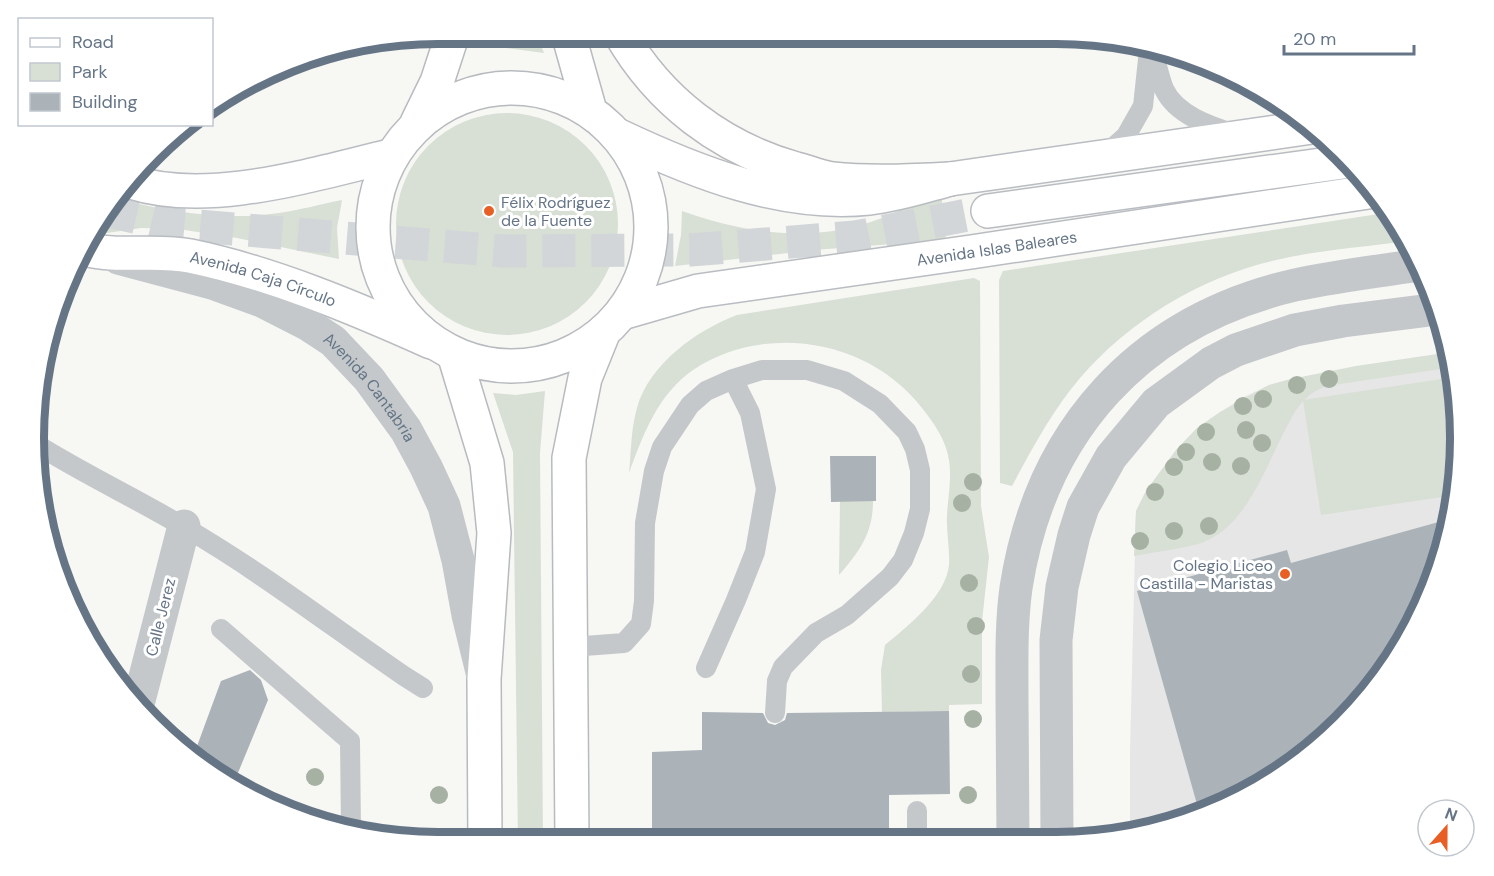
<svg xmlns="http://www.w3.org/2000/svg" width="1494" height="876" viewBox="0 0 1494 876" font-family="'DM Sans',sans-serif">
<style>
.built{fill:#e5e6e5}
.green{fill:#d8dfd5}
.building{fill:#abb3b9}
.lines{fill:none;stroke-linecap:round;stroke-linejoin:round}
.secondary-tunnel{stroke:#d2d6d8;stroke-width:33;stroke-dasharray:33 16;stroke-linecap:butt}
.secondary-casing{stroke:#b9bdc2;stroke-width:36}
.primary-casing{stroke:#b7bbbf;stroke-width:36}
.trunk-casing{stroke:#b7babd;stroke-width:36}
.service{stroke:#c4c8cb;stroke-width:20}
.minor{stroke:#c4c8cb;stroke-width:33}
.secondary{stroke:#fff;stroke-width:33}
.primary{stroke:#fff;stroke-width:33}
.trunk{stroke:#fff;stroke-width:33}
.tree{fill:#a6b1a3}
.poi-dot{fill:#e75f24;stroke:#fff;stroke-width:2}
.labels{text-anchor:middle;stroke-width:6;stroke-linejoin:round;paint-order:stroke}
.poi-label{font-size:16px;fill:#657586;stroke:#fff;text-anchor:start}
.street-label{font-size:16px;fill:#657586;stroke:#fff}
.rim{fill:none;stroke:#657586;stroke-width:8}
</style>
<rect width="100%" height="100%" fill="#f7f7f4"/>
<!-- built -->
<path class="built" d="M 1451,352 L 1461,438 L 1453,517 L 1430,593 L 1393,663 L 1342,725 L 1259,789 L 1186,822 L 1130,833 L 1130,753 L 1136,511 L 1146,491 L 1176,450 L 1197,428 L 1242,398 L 1269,385 L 1291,379 Z"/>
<!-- green -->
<path class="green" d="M 496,33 L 536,33 L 544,53 L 491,46 Z
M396 224a111 111 0 1 1 222 0a111 111 0 1 1-222 0Z
M 941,190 L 946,240 L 814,250 L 675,266 L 681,235 L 682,211 C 747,234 815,244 882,218 C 902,210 921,199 941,190 Z
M 115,198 C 168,212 224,221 279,213 C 300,210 322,204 342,200 L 337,228 L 339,259 L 237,238 L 178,229 L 141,228 L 100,234 L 92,233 L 101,213 Z
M 1392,212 L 1408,241 C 1364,247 1319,250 1276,260 C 1201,277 1130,320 1080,378 C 1052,411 1032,449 1012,486 L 1000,483 L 999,280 L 1003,271 Z
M 974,278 L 980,281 L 981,506 L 989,557 L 982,621 L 982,704 L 949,705 L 949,711 L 882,712 L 881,670 L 885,645 C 908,626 946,596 949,565 C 950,548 946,531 947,515 C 948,497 952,478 949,460 C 946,440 934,423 922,408 C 869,339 765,322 693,370 C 658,394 643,435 629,473 C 631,452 631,428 637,408 C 649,364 697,330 737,315 Z
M 1451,352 L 1454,367 L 1326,386 C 1309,393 1301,401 1292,417 C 1268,458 1249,529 1198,544 C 1178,549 1155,552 1134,556 L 1136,511 L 1146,491 L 1176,450 L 1197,428 L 1220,412 L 1269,385 L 1291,379 L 1356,366 Z
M 1455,377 L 1461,438 L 1455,495 L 1321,515 L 1303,400 Z
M 545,391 L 540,453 L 543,842 L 518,842 L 513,452 L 493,393 L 516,395 Z
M 840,501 L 873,501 C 873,533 860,551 839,575 Z"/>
<!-- building -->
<path class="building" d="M 830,456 L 876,456 L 876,501 L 831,502 Z
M 1453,518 L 1430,593 L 1393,663 L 1343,723 L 1259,789 L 1200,815 L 1137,591 L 1287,550 L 1291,563 Z
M 250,670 L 261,680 L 268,700 L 233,785 L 213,775 L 193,757 L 221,681 Z
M 949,711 L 950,794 L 889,795 L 889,842 L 652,842 L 652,752 L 702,750 L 702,712 L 763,713 L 768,723 L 775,725 L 785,720 L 787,713 Z"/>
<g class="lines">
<!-- secondary-tunnel -->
<path class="secondary-tunnel" d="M 104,210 L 160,223 L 504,251 L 690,250 L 855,237 L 988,211"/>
<!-- secondary casing -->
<g class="secondary-casing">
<g id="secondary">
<path d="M 617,135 C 695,172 782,207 869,198 C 897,195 924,186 950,179 L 1312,127"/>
<path d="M 131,182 C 209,207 313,174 390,156"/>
<path d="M 988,211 L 1350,161"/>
<path id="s2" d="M 85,249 C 119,258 156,249 190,256 C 272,273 355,308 431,342"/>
<path id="s3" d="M 622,313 L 698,291 L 971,252 L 1375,191"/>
</g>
</g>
<!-- primary casing -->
<g class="primary-casing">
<path id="primary" d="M 568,33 L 590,111
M373 227a139 139 0 1 1 278 0a139 139 0 1 1-278 0Z
M 417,123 L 437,82 L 453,33
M 454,354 L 487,463 L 494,533 L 484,679 L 485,842
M 572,842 L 569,458 L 585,378 L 604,331"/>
</g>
<!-- trunk casing -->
<g class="trunk-casing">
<path id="trunk" d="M 620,33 C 659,101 721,148 796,169 C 808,172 820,177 832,179 C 871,183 911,181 950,179"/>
</g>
<!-- service -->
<path class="service" d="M 1152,48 C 1156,61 1159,76 1164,89 C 1176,115 1210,126 1235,134
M 1106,154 L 1126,136 L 1143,106 L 1149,50
M 36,444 C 84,474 135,498 184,527 C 260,571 331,626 404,676 L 423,688
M 221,629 L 350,741 L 351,830
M 571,647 L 624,643 L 641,624 L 644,601 L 645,523 L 654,471 L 662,447 L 690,405 L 706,391 L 733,379 L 762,370 L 807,370 L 844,381 L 880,404 L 907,432 L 915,449 L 920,470 L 920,509 L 914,533 L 903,560 L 890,577 L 847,615 L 816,633 L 783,667 L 777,681 L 775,713
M 706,668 L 736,600 L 755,552 L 766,489 L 750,413 L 733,379
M 917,811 L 917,842"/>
<!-- minor -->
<g class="minor">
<path id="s1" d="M 118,258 L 212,283 L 262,301 L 307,324 L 333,341 L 369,379 L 406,430 L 426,467 L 444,506 L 458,560 L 468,615 L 482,672"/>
<path d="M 137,708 L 184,526"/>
<path d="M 1013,842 C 1013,794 1012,745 1012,697 C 1012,661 1011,624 1016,588 C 1040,431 1139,321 1295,285 C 1336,276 1379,271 1420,265"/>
<path d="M 1057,842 L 1056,640 L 1062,587 L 1074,535 L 1083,507 L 1111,457 L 1156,403 L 1211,363 L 1236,350 L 1295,330 L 1343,321 L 1438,309"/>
</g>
<!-- secondary -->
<use href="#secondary" class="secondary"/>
<!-- primary -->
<use href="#primary" class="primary"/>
<!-- trunk -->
<use href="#trunk" class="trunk"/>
</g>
<!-- trees -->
<g class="tree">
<circle cx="1329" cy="379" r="9"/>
<circle cx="1297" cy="385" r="9"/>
<circle cx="1263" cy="399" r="9"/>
<circle cx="1243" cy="406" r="9"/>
<circle cx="1246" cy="430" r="9"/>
<circle cx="1206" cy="432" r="9"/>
<circle cx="1262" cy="443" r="9"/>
<circle cx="1186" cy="452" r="9"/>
<circle cx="1212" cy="462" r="9"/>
<circle cx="1241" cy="466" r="9"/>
<circle cx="1174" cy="467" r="9"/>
<circle cx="973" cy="482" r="9"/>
<circle cx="1155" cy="492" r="9"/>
<circle cx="962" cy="503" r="9"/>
<circle cx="1209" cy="526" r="9"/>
<circle cx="1174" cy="531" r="9"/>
<circle cx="1140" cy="541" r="9"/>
<circle cx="969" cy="583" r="9"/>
<circle cx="976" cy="626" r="9"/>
<circle cx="971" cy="674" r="9"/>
<circle cx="973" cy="719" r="9"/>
<circle cx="315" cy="777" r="9"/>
<circle cx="439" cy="795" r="9"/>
<circle cx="968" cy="795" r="9"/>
</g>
<!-- markers -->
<g class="poi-dot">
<circle cx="489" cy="211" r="6"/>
<circle cx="1285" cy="574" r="6"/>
</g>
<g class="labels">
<!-- poi labels -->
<g class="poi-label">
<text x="501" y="208">Félix Rodríguez<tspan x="501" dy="18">de la Fuente</tspan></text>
<text x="1273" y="571" text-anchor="end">Colegio Liceo<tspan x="1273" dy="18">Castilla - Maristas</tspan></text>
</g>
<!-- street labels -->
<g class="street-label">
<text dy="6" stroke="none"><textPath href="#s3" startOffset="381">Avenida Islas Baleares</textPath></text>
<text dy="6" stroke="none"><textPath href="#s2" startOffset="182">Avenida Caja Círculo</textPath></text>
<text dy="6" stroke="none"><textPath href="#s1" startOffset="291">Avenida Cantabria</textPath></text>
<text transform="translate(160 617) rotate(-76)" y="6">Calle Jerez</text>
</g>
</g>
<!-- crop -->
<path d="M0 0H1494V876H0ZM438 44H1056A394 394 0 0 1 1450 438V438A394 394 0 0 1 1056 832H438A394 394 0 0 1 44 438V438A394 394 0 0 1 438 44Z" fill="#fff" fill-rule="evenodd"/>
<path class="rim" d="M438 44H1056A394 394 0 0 1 1450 438V438A394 394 0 0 1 1056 832H438A394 394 0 0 1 44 438V438A394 394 0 0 1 438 44Z"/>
<!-- legend -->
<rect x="18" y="18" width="195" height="108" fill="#ffffff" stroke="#c1c8cf" stroke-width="1.5"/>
<rect x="30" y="38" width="30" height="9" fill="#ffffff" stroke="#c1c8cf" stroke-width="1.5"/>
<text x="72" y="48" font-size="18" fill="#657586">Road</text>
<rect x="30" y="63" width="30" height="18" fill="#d8dfd5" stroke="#c1c8cf" stroke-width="1.5"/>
<text x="72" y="78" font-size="18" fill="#657586">Park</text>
<rect x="30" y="93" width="30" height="18" fill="#abb3b9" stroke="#c1c8cf" stroke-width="1.5"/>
<text x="72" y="108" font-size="18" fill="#657586">Building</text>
<!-- north arrow -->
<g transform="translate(1446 828) rotate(21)"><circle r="28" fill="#ffffff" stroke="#c1c8cf" stroke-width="1.5"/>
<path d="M0-4.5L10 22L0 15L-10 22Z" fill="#e75f24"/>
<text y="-9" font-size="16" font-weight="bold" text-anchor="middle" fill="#657586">N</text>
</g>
<!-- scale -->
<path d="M1284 45v9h130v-9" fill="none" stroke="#657586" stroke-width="3"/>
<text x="1293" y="45" font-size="18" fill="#657586" stroke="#ffffff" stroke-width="4.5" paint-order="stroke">20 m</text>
</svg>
